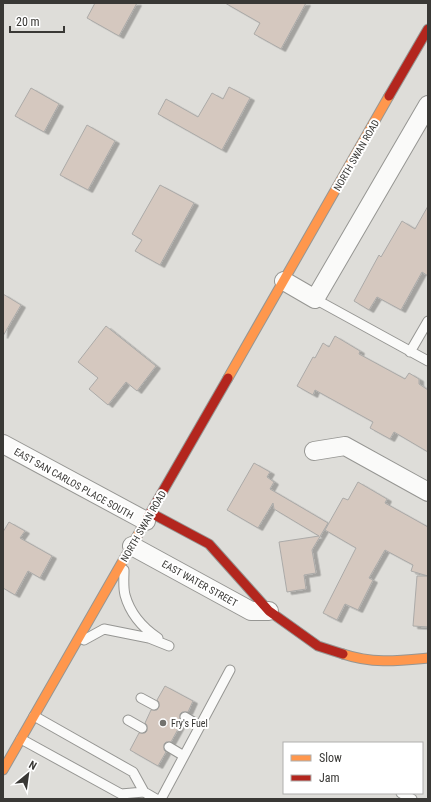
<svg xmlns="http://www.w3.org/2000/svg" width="431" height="802" viewBox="0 0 431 802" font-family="'Roboto Condensed',sans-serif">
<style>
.building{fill:#d5c8bf;stroke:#abaaa8;filter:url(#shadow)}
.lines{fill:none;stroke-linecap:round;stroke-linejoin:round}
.lane-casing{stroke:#969693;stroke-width:11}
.street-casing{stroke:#969693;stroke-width:20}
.slow-casing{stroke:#969693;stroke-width:11}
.jam-casing{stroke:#969693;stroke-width:11}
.lane{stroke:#fafaf9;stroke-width:9}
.street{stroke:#fafaf9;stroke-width:18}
.slow{stroke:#ff974d;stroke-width:9}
.jam{stroke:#b3261e;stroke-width:9}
.poi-dot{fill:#73726e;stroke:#fff;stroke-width:1.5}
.labels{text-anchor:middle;stroke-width:4;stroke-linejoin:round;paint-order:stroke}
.street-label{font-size:10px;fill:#393835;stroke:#fff}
.poi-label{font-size:10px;fill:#393835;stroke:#fff;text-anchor:start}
</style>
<defs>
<filter id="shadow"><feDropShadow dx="4.5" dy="2.5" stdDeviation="0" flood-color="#0004"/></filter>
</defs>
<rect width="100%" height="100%" fill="#deddd9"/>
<!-- building -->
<path class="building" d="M 95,3 L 137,3 L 119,36 L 87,18 Z
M 225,3 L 306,3 L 281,49 L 254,34 L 260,23 Z
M 229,87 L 250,98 L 222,150 L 158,114 L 166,99 L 198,117 L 212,93 L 223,99 Z
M 31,88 L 59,104 L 44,132 L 15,116 Z
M 87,125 L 115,141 L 88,190 L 60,175 Z
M 160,185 L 194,203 L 160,265 L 135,251 L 142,240 L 132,234 Z
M 428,206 L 428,276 L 422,272 L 401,310 L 377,297 L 369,310 L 354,301 L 379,255 L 381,257 L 402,221 L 415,229 Z
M 3,294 L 21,305 L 3,336 Z
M 106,326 L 156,366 L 137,391 L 126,382 L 108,405 L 89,389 L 98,378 L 78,362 Z
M 335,336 L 360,351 L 359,354 L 405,379 L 409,373 L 419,379 L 419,384 L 428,390 L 428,452 L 394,432 L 390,439 L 370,428 L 373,422 L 315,390 L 313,395 L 297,386 L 313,357 L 315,358 L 323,343 L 329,347 Z
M 254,463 L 270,472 L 267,477 L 274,482 L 270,489 L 328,523 L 312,550 L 316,573 L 304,575 L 306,589 L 287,592 L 279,542 L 319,536 L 274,509 L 273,503 L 258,528 L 227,510 Z
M 358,482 L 387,499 L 385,503 L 428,527 L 428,627 L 413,626 L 417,576 L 428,576 L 411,571 L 413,565 L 385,550 L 369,578 L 373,580 L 358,610 L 345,604 L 337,620 L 323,613 L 356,548 L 325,530 L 343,498 L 348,500 Z
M 9,522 L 25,531 L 20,538 L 52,556 L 40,578 L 28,571 L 15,595 L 3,588 L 3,532 Z
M 165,686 L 193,701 L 188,712 L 182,712 L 180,714 L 180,720 L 182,722 L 171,742 L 166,742 L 164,744 L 164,750 L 166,752 L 158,766 L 130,750 L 139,733 L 145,733 L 147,731 L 147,725 L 145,723 L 151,710 L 157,710 L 159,707 L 159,702 L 157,700 Z"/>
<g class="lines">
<!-- lane casing -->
<g class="lane-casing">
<path id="lane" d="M 315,299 L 428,361
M 410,352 L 428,321
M 124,570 C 124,578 123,587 125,595 C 130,613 143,628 158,638
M 84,640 L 104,629 L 149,638 L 169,646
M 141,698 L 154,705
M 34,716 L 133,772 L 144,792 L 156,799
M 185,717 L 200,726
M 128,720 L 142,728
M 21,739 L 121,794 L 144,792
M 169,747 L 184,756
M 401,793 L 412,799
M 161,799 L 230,670"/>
</g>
<!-- street casing -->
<g class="street-casing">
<path id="street" d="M 284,281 L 315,299 L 428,105
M 3,444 L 146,521
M 314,451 L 345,446 L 428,492
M 132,546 L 251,611 L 269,611"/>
</g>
<!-- slow casing -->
<g class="slow-casing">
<path id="slow" d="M 228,378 L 389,96
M 343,654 C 373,664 397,661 428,658
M 3,770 L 148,517"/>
</g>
<!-- jam casing -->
<g class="jam-casing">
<path id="jam" d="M 389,96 L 428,29
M 151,513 L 209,544 L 269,611 L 318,646 L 343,654
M 148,517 L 228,378"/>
</g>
<!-- lane -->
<use href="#lane" class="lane"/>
<!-- street -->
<use href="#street" class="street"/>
<!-- slow -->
<use href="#slow" class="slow"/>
<!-- jam -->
<use href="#jam" class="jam"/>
</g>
<!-- markers -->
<circle class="poi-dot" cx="163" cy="723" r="4"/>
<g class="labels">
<!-- street labels -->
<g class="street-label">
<text transform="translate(356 155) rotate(-60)" y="4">NORTH SWAN ROAD</text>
<text transform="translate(74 483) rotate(29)" y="4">EAST SAN CARLOS PLACE SOUTH</text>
<text transform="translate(143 526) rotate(-60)" y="4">NORTH SWAN ROAD</text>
<text transform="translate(200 583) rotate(29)" y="4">EAST WATER STREET</text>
</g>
<!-- poi labels -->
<g class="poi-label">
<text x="171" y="727">Fry's Fuel</text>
</g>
</g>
<!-- border -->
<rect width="431" height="802" fill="none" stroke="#393835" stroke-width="8"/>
<!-- legend -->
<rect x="283" y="742" width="140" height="52" fill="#ffffff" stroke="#b0afae"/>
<rect x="291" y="755" width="20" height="6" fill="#ff974d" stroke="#b0afae"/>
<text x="319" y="762" font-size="12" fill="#393835">Slow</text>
<rect x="291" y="775" width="20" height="6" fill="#b3261e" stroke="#b0afae"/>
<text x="319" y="782" font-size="12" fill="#393835">Jam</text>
<!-- north arrow -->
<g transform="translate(28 774) rotate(29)" stroke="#ffffff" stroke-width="3" paint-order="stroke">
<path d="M0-3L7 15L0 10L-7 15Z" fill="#393835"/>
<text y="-6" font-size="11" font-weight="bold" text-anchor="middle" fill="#393835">N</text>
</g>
<!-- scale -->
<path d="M10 26v6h54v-6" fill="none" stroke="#393835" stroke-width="2"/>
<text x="16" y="26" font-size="12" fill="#393835" stroke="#ffffff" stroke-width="3" paint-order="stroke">20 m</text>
</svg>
